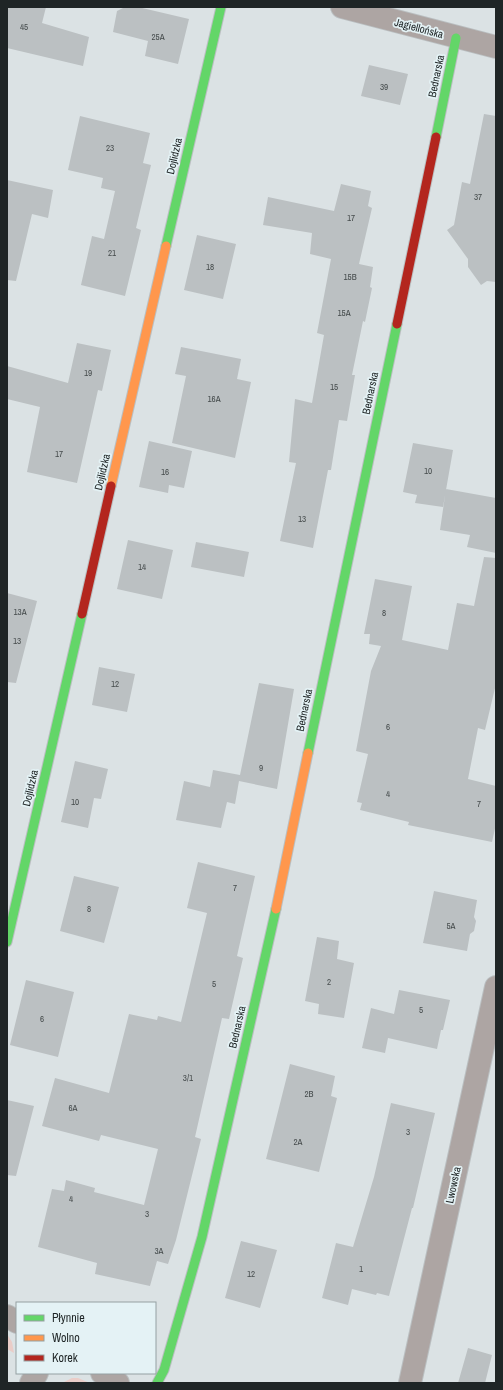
<svg xmlns="http://www.w3.org/2000/svg" width="503" height="1390" viewBox="0 0 503 1390" font-family="'Archivo Narrow',sans-serif">
<style>
.green{fill:#eacdc8}
.building{fill:#bbc0c2}
.lines{fill:none;stroke-linecap:round;stroke-linejoin:round}
.street-casing{stroke:#babfc1;stroke-width:24}
.fast-casing{stroke:#babfc1;stroke-width:11}
.slow-casing{stroke:#babfc1;stroke-width:11}
.jam-casing{stroke:#babfc1;stroke-width:11}
.street{stroke:#ada5a3;stroke-width:22}
.fast{stroke:#63d668;stroke-width:9}
.slow{stroke:#ff974d;stroke-width:9}
.jam{stroke:#b3261e;stroke-width:9}
.labels{text-anchor:middle;stroke-width:3.5;stroke-linejoin:round;paint-order:stroke}
.number-label{font-size:9px;fill:#464c4d}
.street-label{font-size:11px;fill:#1f2526;stroke:#e4f2f5}
</style>
<rect width="100%" height="100%" fill="#dbe2e4"/>
<!-- green -->
<path class="green" d="M 7,1334 L 12,1342 L 14,1353 L 7,1349 Z
M 72,1378 L 78,1378 L 90,1383 L 62,1383 Z"/>
<!-- building -->
<path class="building" d="M 7,7 L 46,7 L 42,23 L 89,37 L 83,66 L 7,48 Z
M 125,7 L 138,7 L 189,19 L 178,64 L 145,56 L 148,41 L 113,32 L 117,11 Z
M 369,65 L 408,74 L 400,105 L 361,96 Z
M 484,114 L 496,116 L 496,282 L 487,281 L 481,285 L 468,267 L 468,259 L 447,230 L 454,225 L 462,182 L 470,184 Z
M 80,116 L 150,133 L 143,163 L 151,165 L 136,228 L 141,230 L 125,296 L 81,285 L 92,236 L 104,239 L 115,191 L 101,188 L 103,178 L 68,170 Z
M 7,180 L 53,190 L 48,218 L 32,214 L 16,281 L 7,280 Z
M 341,184 L 371,191 L 368,206 L 372,208 L 359,264 L 373,267 L 370,287 L 372,288 L 365,322 L 363,321 L 352,375 L 355,375 L 347,421 L 339,420 L 331,470 L 328,470 L 313,548 L 280,541 L 296,463 L 289,462 L 295,399 L 312,403 L 324,335 L 317,333 L 331,259 L 310,254 L 312,233 L 263,225 L 268,197 L 334,211 Z
M 197,235 L 236,244 L 223,299 L 184,290 Z
M 77,343 L 111,350 L 102,391 L 98,390 L 77,483 L 27,472 L 40,407 L 7,399 L 7,366 L 68,383 Z
M 181,347 L 241,359 L 237,379 L 251,382 L 235,458 L 172,443 L 186,376 L 175,374 Z
M 149,441 L 192,451 L 184,488 L 169,485 L 168,493 L 139,487 Z
M 413,443 L 453,450 L 443,507 L 415,503 L 417,495 L 403,492 Z
M 446,489 L 496,498 L 496,553 L 467,547 L 470,535 L 440,530 Z
M 128,540 L 173,550 L 162,599 L 117,589 Z
M 196,542 L 249,552 L 244,577 L 191,567 Z
M 484,557 L 496,558 L 496,684 L 485,730 L 478,728 L 468,779 L 496,786 L 496,824 L 492,842 L 408,825 L 409,822 L 360,810 L 362,803 L 357,802 L 368,754 L 356,751 L 371,671 L 381,646 L 369,644 L 370,634 L 364,634 L 375,579 L 412,586 L 402,640 L 448,650 L 457,603 L 474,606 Z
M 7,593 L 37,601 L 16,683 L 7,682 Z
M 99,667 L 135,674 L 127,712 L 92,705 Z
M 259,683 L 294,689 L 277,789 L 239,781 L 235,804 L 227,802 L 221,828 L 176,820 L 184,781 L 210,787 L 213,770 L 240,775 Z
M 75,761 L 108,769 L 101,799 L 94,798 L 88,828 L 61,822 Z
M 198,862 L 255,876 L 237,956 L 243,958 L 229,1019 L 222,1018 L 195,1137 L 201,1139 L 176,1240 L 168,1264 L 157,1261 L 150,1286 L 95,1274 L 97,1263 L 38,1247 L 52,1189 L 64,1191 L 66,1180 L 95,1188 L 94,1192 L 144,1205 L 158,1149 L 101,1135 L 99,1141 L 42,1126 L 55,1078 L 109,1093 L 129,1014 L 157,1020 L 158,1016 L 181,1022 L 207,913 L 187,908 Z
M 74,876 L 119,887 L 104,943 L 60,931 Z
M 434,891 L 477,900 L 474,917 L 476,921 L 474,931 L 470,934 L 467,951 L 423,943 Z
M 317,937 L 339,941 L 337,959 L 354,963 L 344,1018 L 318,1014 L 319,1004 L 305,1001 Z
M 26,980 L 74,992 L 58,1057 L 10,1045 Z
M 399,990 L 450,1000 L 443,1030 L 441,1030 L 437,1049 L 388,1038 L 385,1053 L 362,1048 L 371,1008 L 394,1014 Z
M 290,1064 L 335,1076 L 331,1096 L 337,1098 L 319,1172 L 266,1159 Z
M 7,1100 L 34,1106 L 16,1176 L 7,1175 Z
M 391,1103 L 435,1113 L 413,1208 L 412,1208 L 389,1296 L 377,1293 L 376,1295 L 352,1289 L 348,1305 L 322,1298 L 336,1243 L 353,1247 L 374,1177 Z
M 241,1241 L 277,1250 L 260,1308 L 225,1298 Z
M 468,1348 L 492,1355 L 485,1383 L 458,1383 Z"/>
<g class="lines">
<!-- street casing -->
<g class="street-casing">
<path id="street" d="M 342,7 L 496,47
M 7,1316 L 17,1322
M 102,1373 L 118,1383
M 31,1383 L 37,1373
M 410,1383 L 496,987"/>
</g>
<!-- fast casing -->
<g class="fast-casing">
<path id="fast" d="M 436,137 L 456,38
M 166,246 L 221,7
M 308,753 L 397,324
M 7,942 L 82,614
M 157,1383 L 164,1370 L 202,1237 L 276,909"/>
</g>
<!-- slow casing -->
<g class="slow-casing">
<path id="slow" d="M 111,486 L 166,246
M 276,909 L 308,753"/>
</g>
<!-- jam casing -->
<g class="jam-casing">
<path id="jam" d="M 397,324 L 436,137
M 82,614 L 111,486"/>
</g>
<!-- street -->
<use href="#street" class="street"/>
<!-- fast -->
<use href="#fast" class="fast"/>
<!-- slow -->
<use href="#slow" class="slow"/>
<!-- jam -->
<use href="#jam" class="jam"/>
</g>
<g class="labels">
<!-- number labels -->
<g class="number-label">
<text x="24" y="30">45</text>
<text x="158" y="40">25A</text>
<text x="384" y="90">39</text>
<text x="110" y="151">23</text>
<text x="478" y="200">37</text>
<text x="351" y="221">17</text>
<text x="112" y="256">21</text>
<text x="210" y="270">18</text>
<text x="350" y="280">15B</text>
<text x="344" y="316">15A</text>
<text x="88" y="376">19</text>
<text x="334" y="390">15</text>
<text x="214" y="402">16A</text>
<text x="59" y="457">17</text>
<text x="428" y="474">10</text>
<text x="165" y="475">16</text>
<text x="302" y="522">13</text>
<text x="142" y="570">14</text>
<text x="20" y="615">13A</text>
<text x="384" y="616">8</text>
<text x="17" y="644">13</text>
<text x="115" y="687">12</text>
<text x="388" y="730">6</text>
<text x="261" y="771">9</text>
<text x="388" y="797">4</text>
<text x="75" y="805">10</text>
<text x="479" y="807">7</text>
<text x="235" y="891">7</text>
<text x="89" y="912">8</text>
<text x="451" y="929">5A</text>
<text x="329" y="985">2</text>
<text x="214" y="987">5</text>
<text x="421" y="1013">5</text>
<text x="42" y="1022">6</text>
<text x="188" y="1081">3/1</text>
<text x="309" y="1097">2B</text>
<text x="73" y="1111">6A</text>
<text x="408" y="1135">3</text>
<text x="298" y="1145">2A</text>
<text x="71" y="1202">4</text>
<text x="147" y="1217">3</text>
<text x="159" y="1254">3A</text>
<text x="361" y="1272">1</text>
<text x="251" y="1277">12</text>
</g>
<!-- street labels -->
<g class="street-label">
<text transform="translate(419 28) rotate(15)" y="4">Jagiellońska</text>
<text transform="translate(436 76) rotate(-78)" y="4">Bednarska</text>
<text transform="translate(174 156) rotate(-77)" y="4">Dojlidzka</text>
<text transform="translate(370 393) rotate(-78)" y="4">Bednarska</text>
<text transform="translate(102 472) rotate(-77)" y="4">Dojlidzka</text>
<text transform="translate(304 710) rotate(-78)" y="4">Bednarska</text>
<text transform="translate(30 788) rotate(-77)" y="4">Dojlidzka</text>
<text transform="translate(237 1027) rotate(-77)" y="4">Bednarska</text>
<text transform="translate(453 1185) rotate(-78)" y="4">Lwowska</text>
</g>
</g>
<!-- border -->
<rect width="503" height="1390" fill="none" stroke="#1f2526" stroke-width="16"/>
<!-- legend -->
<rect x="16" y="1302" width="140" height="72" fill="#e4f2f5" stroke="#95a0a2"/>
<rect x="24" y="1315" width="20" height="6" fill="#63d668" stroke="#95a0a2"/>
<text x="52" y="1322" font-size="12" fill="#1f2526">Płynnie</text>
<rect x="24" y="1335" width="20" height="6" fill="#ff974d" stroke="#95a0a2"/>
<text x="52" y="1342" font-size="12" fill="#1f2526">Wolno</text>
<rect x="24" y="1355" width="20" height="6" fill="#b3261e" stroke="#95a0a2"/>
<text x="52" y="1362" font-size="12" fill="#1f2526">Korek</text>
</svg>
